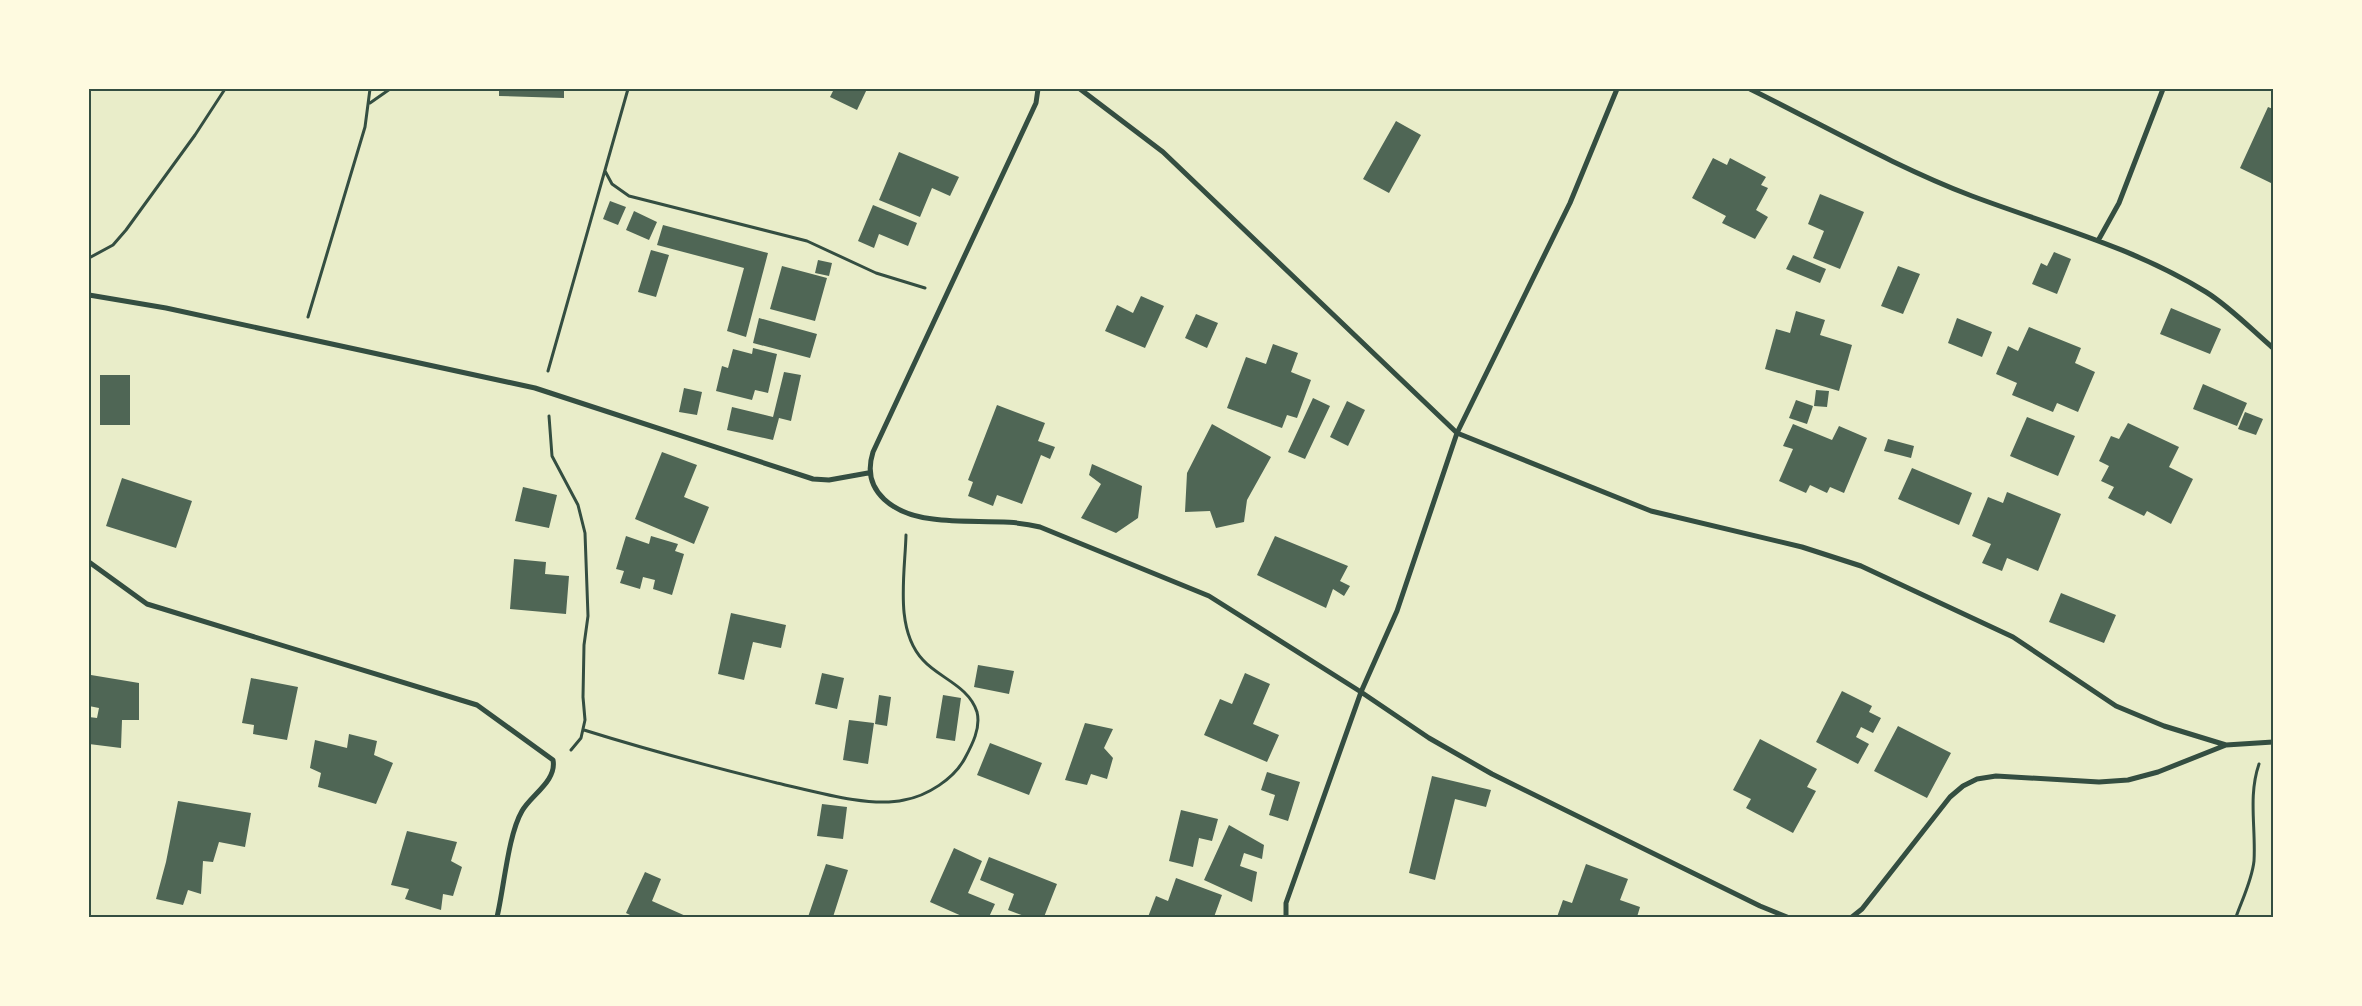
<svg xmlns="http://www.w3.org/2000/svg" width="2362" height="1006" viewBox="0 0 2362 1006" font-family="'PT Sans',sans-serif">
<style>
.building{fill:#4f6655}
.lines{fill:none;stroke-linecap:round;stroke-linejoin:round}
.path{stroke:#344e41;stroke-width:3}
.minor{stroke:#344e41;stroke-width:5}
.neatline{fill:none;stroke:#344e41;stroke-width:2}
</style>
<rect width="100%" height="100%" fill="#e9edc9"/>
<!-- building -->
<path class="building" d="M 499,89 L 564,89 L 564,98 L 499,96 Z
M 834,89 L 867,89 L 857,110 L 830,97 Z
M 2268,107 L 2273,109 L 2273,184 L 2240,168 Z
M 1396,121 L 1421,135 L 1389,193 L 1363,179 Z
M 899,152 L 959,177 L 950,196 L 932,188 L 920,217 L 879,200 Z
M 1713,158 L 1727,165 L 1730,158 L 1766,177 L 1761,185 L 1768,188 L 1756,210 L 1768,217 L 1755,239 L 1722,223 L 1726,216 L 1692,198 Z
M 1820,194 L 1864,212 L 1840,269 L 1813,258 L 1824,231 L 1808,224 Z
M 610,201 L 626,207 L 618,225 L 603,219 Z
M 873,205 L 917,223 L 908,246 L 879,234 L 874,248 L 858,241 Z
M 634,211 L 657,222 L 649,240 L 626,230 Z
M 663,225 L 768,253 L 746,337 L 727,331 L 744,268 L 657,245 Z
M 651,250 L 669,255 L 656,297 L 638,292 Z
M 2054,252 L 2071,259 L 2057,294 L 2032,284 L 2041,263 L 2047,266 Z
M 1793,255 L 1826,269 L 1820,283 L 1786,269 Z
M 818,260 L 832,263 L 829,276 L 815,273 Z
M 782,266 L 827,278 L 815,321 L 770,309 Z
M 1898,266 L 1920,274 L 1903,314 L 1881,306 Z
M 1141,296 L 1164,306 L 1145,348 L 1105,331 L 1117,305 L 1133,313 Z
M 2171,308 L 2221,329 L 2210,354 L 2160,334 Z
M 1796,311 L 1825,320 L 1820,335 L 1852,345 L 1839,391 L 1765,369 L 1776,329 L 1790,333 Z
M 1196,314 L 1218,323 L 1207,348 L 1185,338 Z
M 759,318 L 817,334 L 810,358 L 753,343 Z
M 1957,318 L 1992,332 L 1982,357 L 1948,343 Z
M 2029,327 L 2081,348 L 2075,363 L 2095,372 L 2078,412 L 2057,403 L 2053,412 L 2012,395 L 2017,383 L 1996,374 L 2008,346 L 2018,351 Z
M 1273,344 L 1298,353 L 1291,372 L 1311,380 L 1297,418 L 1287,415 L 1282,428 L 1227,408 L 1246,357 L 1266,364 Z
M 753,348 L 777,354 L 768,393 L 755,390 L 752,400 L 716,391 L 722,366 L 728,368 L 733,349 L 752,354 Z
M 784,372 L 801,375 L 791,421 L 779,418 L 773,440 L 727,430 L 732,407 L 773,417 Z
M 100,375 L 130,375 L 130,425 L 100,425 Z
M 2203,384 L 2247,403 L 2237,426 L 2193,409 Z
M 684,388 L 702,392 L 697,415 L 679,412 Z
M 1816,390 L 1829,391 L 1827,407 L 1814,406 Z
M 1313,398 L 1330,406 L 1305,459 L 1288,452 Z
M 1796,400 L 1813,406 L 1807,424 L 1789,418 Z
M 1347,401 L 1365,410 L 1348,446 L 1330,437 Z
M 997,405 L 1045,423 L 1038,441 L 1055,447 L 1050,459 L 1041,455 L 1022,504 L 997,495 L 993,506 L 968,496 L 973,482 L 968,480 Z
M 2245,412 L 2263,419 L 2256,435 L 2238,429 Z
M 2027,417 L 2075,436 L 2058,476 L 2010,456 Z
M 2128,423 L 2179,447 L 2169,467 L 2193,479 L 2171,524 L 2147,511 L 2144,516 L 2108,498 L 2114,487 L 2101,481 L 2109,466 L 2099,461 L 2111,436 L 2119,439 Z
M 1212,424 L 1271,457 L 1247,500 L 1244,522 L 1216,528 L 1210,511 L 1185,512 L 1187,473 Z
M 1793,424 L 1832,440 L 1839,426 L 1867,438 L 1844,493 L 1830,487 L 1827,493 L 1810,485 L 1806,493 L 1779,481 L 1793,449 L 1783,446 Z
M 1888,439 L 1914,446 L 1911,458 L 1884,451 Z
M 662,452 L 697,465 L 684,497 L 709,507 L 694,544 L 635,519 Z
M 1092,464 L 1142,486 L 1138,518 L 1116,533 L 1081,518 L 1101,484 L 1089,475 Z
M 1912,468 L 1972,493 L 1959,525 L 1898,499 Z
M 122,478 L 192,501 L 176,548 L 106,526 Z
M 523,487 L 557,495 L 549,528 L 515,521 Z
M 2007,492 L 2061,514 L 2038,571 L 2007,558 L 2002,571 L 1982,563 L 1991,544 L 1972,536 L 1988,497 L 2003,503 Z
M 626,536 L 649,544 L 651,536 L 678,544 L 675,551 L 684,554 L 672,595 L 653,589 L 655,580 L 643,577 L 640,589 L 620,583 L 624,571 L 616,569 Z
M 1275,536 L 1348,566 L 1340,581 L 1350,586 L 1344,596 L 1333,589 L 1326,608 L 1257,575 Z
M 514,559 L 546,562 L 545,574 L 569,576 L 566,614 L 510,609 Z
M 2061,593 L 2116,615 L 2104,643 L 2049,622 Z
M 731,613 L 786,625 L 781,648 L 753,642 L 744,680 L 718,674 Z
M 978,665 L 1014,671 L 1009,694 L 974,687 Z
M 822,673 L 844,678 L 837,709 L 815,704 Z
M 1245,673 L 1270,684 L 1253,724 L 1279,735 L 1267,762 L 1204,735 L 1220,699 L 1232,704 Z
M 91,675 L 139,683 L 139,720 L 122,720 L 121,748 L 89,744 L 89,717 L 97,718 L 99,708 L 89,706 Z
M 251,678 L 298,687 L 287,740 L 253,734 L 254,725 L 242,723 Z
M 1842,691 L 1872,706 L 1869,712 L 1881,718 L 1873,733 L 1861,727 L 1856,737 L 1869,744 L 1858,764 L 1816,742 Z
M 879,695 L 891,697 L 887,726 L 875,724 Z
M 943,695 L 961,698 L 955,741 L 936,738 Z
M 849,720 L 874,723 L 868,764 L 843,760 Z
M 1085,723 L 1113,729 L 1104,748 L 1113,758 L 1107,779 L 1091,774 L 1087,785 L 1065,780 Z
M 1898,726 L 1951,753 L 1927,798 L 1874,771 Z
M 349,734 L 377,741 L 374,755 L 393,763 L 376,804 L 318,787 L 321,773 L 310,768 L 315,740 L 347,748 Z
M 1760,739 L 1817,769 L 1807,787 L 1816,791 L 1793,833 L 1746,808 L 1751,799 L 1733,790 Z
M 990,743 L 1042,763 L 1029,795 L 977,775 Z
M 1267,772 L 1300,782 L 1288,821 L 1269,815 L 1275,795 L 1261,790 Z
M 1432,776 L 1491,790 L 1486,807 L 1455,799 L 1435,880 L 1409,873 Z
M 178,801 L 251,813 L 245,847 L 219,842 L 213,862 L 203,861 L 201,894 L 188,890 L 183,905 L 156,899 L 166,862 Z
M 822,804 L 847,807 L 843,839 L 817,836 Z
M 1181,810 L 1218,819 L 1212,841 L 1199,838 L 1193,867 L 1169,861 Z
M 1229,825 L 1264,845 L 1262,859 L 1244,853 L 1240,866 L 1257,872 L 1252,902 L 1204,880 Z
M 407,831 L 457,842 L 451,861 L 462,867 L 453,896 L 443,894 L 441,910 L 405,899 L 409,889 L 391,885 Z
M 954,848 L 982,861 L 968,893 L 995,904 L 989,917 L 964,917 L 930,902 Z
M 989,857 L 1057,884 L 1044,917 L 1027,917 L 1008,910 L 1014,894 L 980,880 Z
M 826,864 L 848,870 L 833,917 L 808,917 Z
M 1586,864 L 1628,879 L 1620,900 L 1640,907 L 1637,917 L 1557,917 L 1563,900 L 1572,903 Z
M 645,872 L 661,879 L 652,901 L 688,917 L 634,917 L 626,913 Z
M 1176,878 L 1222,895 L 1214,917 L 1148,917 L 1156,896 L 1168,901 Z"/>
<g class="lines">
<!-- path -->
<path class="path" d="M 370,103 L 390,89
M 605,171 L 612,184 L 629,196 L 807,241 L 876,273 L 925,288
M 89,258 L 113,245 L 126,230 L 195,135 L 225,89
M 308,317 L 365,127 L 370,89
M 548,371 L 628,89
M 549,416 L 552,456 L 578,505 L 585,533 L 588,616 L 584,645 L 583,697 L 585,720 L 581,738 L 571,750
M 584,730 C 648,750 712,767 777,783 C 813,791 869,808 904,800 C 927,796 954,779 965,758 C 972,745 981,728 977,712 C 969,686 939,678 923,660 C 894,629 905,574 906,535
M 2236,917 C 2242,900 2252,880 2254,861 C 2256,828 2248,796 2259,764"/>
<!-- minor -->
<path class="minor" d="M 1038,89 L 1036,103 L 873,452 C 860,493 896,515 933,519 C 969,524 1005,518 1040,527 L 1209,596 L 1361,692 L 1429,738 L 1492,774 L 1760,906 L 1787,917
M 1080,89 L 1163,152 L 1457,433 L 1651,511 L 1802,547 L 1861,566 L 2013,637 L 2116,706 L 2164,726 L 2226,745
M 1750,89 C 1823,125 1896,167 1972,196 C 2052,226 2133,247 2206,292 C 2230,307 2252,330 2273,348
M 2099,239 L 2119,203 L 2163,89
M 89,295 L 166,308 L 535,388 L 813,479 L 829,480 L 868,473
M 89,562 L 147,604 L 477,705 L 553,760 C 557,781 531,795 522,811 C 508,835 504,888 497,917
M 1286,917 L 1286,903 L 1361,692 L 1397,611 L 1457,433 L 1570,203 L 1617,89
M 1852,917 L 1862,909 L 1950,797 L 1963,786 L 1977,779 L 1996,776 L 2099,782 L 2128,780 L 2158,772 L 2226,745 L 2273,742"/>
</g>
<!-- border -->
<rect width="2362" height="1006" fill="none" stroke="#fefae0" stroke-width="180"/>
<rect x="90" y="90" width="2182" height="826" class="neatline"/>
</svg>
